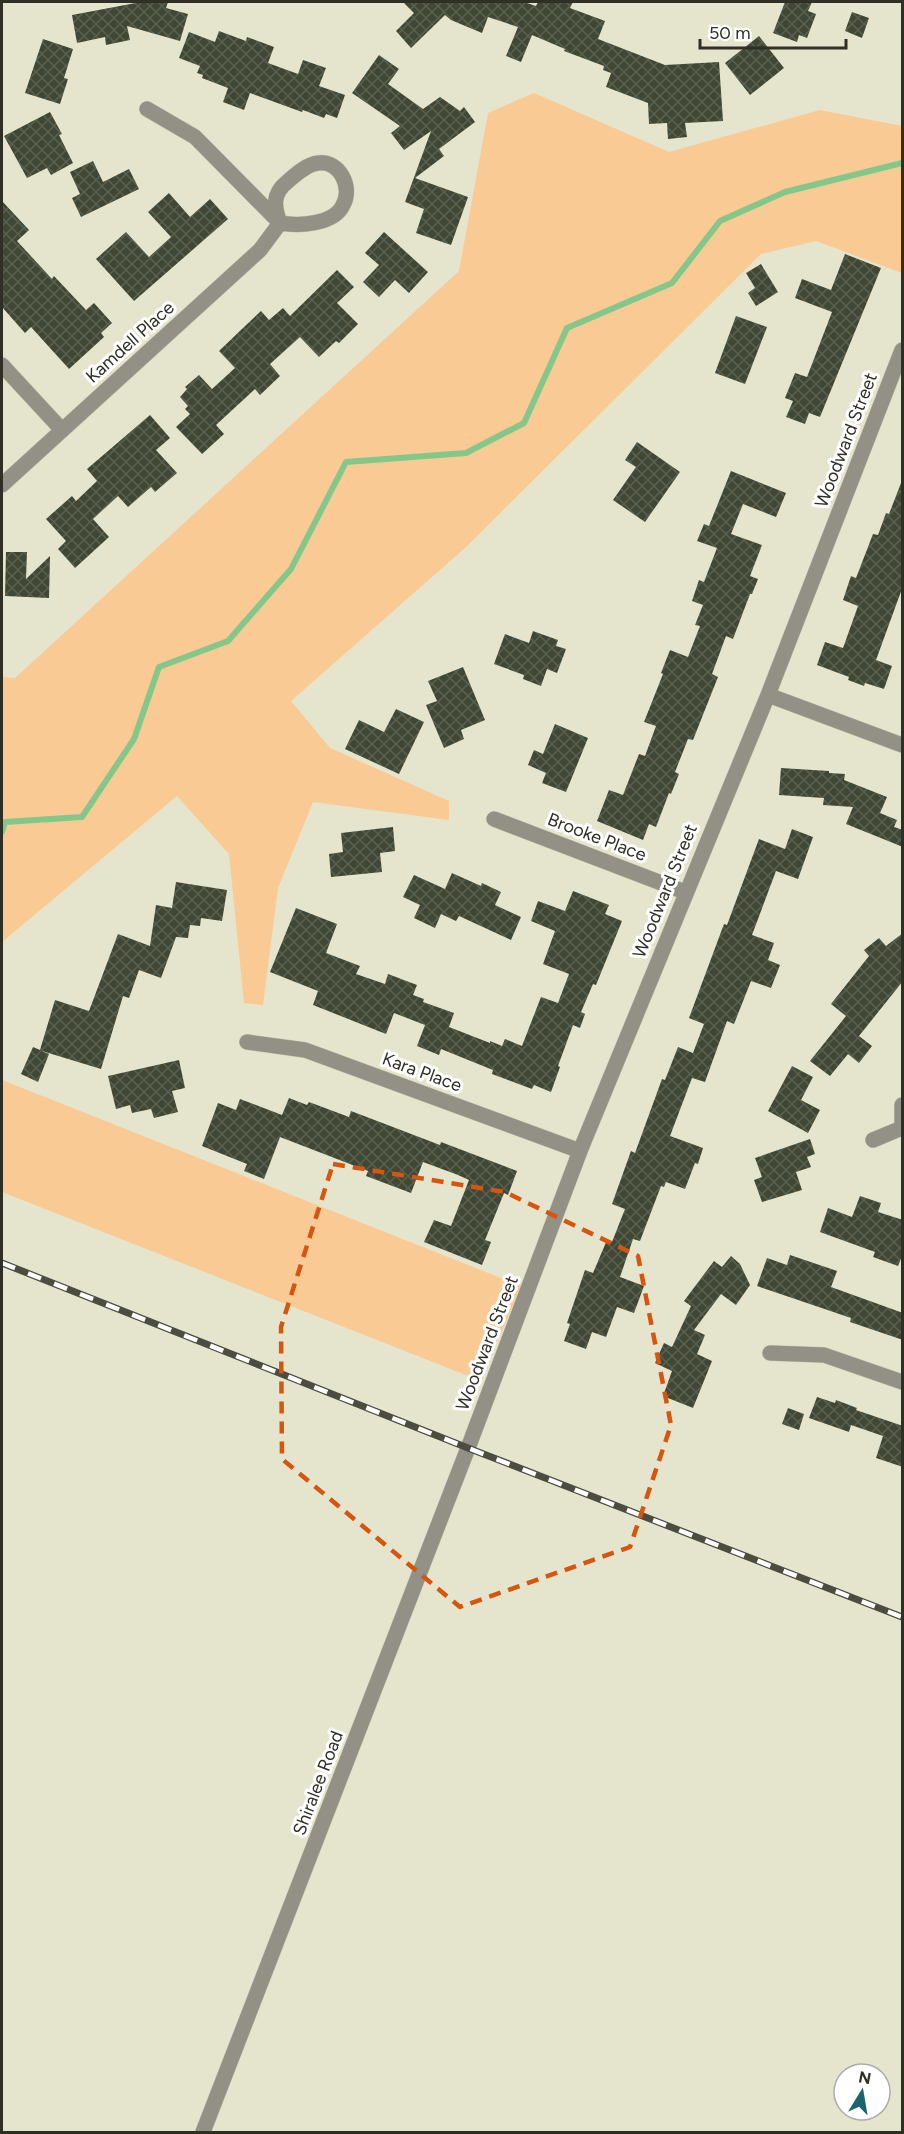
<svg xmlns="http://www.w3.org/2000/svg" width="904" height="2134" viewBox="0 0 904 2134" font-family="Figtree,sans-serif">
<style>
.green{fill:#f9ca94}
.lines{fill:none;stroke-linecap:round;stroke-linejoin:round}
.stream{stroke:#84c78a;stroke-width:6}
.building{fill:url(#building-cross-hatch)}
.minor-casing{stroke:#c0c1ab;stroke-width:16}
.minor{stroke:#939086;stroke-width:15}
.rail-casing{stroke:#4c4c40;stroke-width:7}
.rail{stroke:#fff;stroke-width:4.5;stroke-dasharray:14;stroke-linecap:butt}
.marked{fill:none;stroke:#d6550f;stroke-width:4.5;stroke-dasharray:12 8;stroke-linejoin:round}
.labels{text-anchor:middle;stroke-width:6;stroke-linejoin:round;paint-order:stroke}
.street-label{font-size:18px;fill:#2f2f26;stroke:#fff}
</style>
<defs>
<pattern id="building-cross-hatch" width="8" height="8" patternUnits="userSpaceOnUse" patternTransform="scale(1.5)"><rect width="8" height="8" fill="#404835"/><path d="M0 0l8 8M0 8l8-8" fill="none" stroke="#5a6050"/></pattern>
</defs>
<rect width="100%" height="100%" fill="#e4e5cc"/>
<!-- green -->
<path class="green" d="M 534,93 L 669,152 L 820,110 L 902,126 L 902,273 L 816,241 L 761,254 L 465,548 L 291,701 L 330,748 L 449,801 L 449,820 L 313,802 L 278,888 L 263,1005 L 244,1003 L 229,854 L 177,796 L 2,942 L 2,677 L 15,678 L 459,271 L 488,113 Z
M 2,1080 L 521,1286 L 481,1381 L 2,1192 Z"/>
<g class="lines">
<!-- stream -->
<path class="stream" d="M 2,832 L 5,822 L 82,817 L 134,739 L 159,667 L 228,641 L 291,569 L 346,462 L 466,453 L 524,423 L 567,328 L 672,283 L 720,221 L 785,192 L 902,163"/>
</g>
<!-- building -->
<path class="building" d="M 141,2 L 168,2 L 166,8 L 188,14 L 180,41 L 127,26 L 130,40 L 106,45 L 105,37 L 77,43 L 72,15 Z
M 403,2 L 524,2 L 536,6 L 538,2 L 573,2 L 570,8 L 605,21 L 598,39 L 665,65 L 719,62 L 723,121 L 685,123 L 687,137 L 668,139 L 667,123 L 649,124 L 648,103 L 606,87 L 611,73 L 603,70 L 604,66 L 564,51 L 565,49 L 532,35 L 521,62 L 506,56 L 518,27 L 488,17 L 482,33 L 451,20 L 445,15 L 411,48 L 396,31 L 414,13 Z
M 785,2 L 812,2 L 808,11 L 816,14 L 807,38 L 799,35 L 797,42 L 773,33 Z
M 852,12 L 869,18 L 862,38 L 845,31 Z
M 219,31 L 246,41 L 247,37 L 274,47 L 268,63 L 298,74 L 303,60 L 326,68 L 319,86 L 345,95 L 337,118 L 326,114 L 324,118 L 303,110 L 302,112 L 250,93 L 244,110 L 223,102 L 228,88 L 202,78 L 203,75 L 197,73 L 200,66 L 179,58 L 189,32 L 215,42 Z
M 759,36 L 784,68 L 750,95 L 725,63 Z
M 43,39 L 73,49 L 64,78 L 68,79 L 60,104 L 25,93 Z
M 379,55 L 399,69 L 388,84 L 423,109 L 440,97 L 460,111 L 464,107 L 475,122 L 439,149 L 444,156 L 415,178 L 468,197 L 451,245 L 416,233 L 424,209 L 405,202 L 431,131 L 404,150 L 391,133 L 400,126 L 352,93 Z
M 50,112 L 62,134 L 59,135 L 73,163 L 51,175 L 47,168 L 27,178 L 4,136 Z
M 93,161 L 103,182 L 129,169 L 139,189 L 81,217 L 72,198 L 80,194 L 70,172 Z
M 169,193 L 190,217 L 210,199 L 228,219 L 134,301 L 96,259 L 126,232 L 149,257 L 171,237 L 148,212 Z
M 2,201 L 29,230 L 17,241 L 52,279 L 54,276 L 86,310 L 94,303 L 112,323 L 101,333 L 104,337 L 69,369 L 31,327 L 25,333 L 2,307 Z
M 384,232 L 428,272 L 409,293 L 395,280 L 379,297 L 363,282 L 379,265 L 365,253 Z
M 845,254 L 881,268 L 820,417 L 809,413 L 805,424 L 786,417 L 793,401 L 785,398 L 795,373 L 807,377 L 832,312 L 795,298 L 802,279 L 831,290 Z
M 761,264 L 778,292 L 756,306 L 748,293 L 755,288 L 746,273 Z
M 337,270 L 354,287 L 337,303 L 358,324 L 339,343 L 336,341 L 319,357 L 300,337 L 270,364 L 280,376 L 260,395 L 255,389 L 216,425 L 224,434 L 202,454 L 176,427 L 190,414 L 185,409 L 188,406 L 180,397 L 187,389 L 185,387 L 199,375 L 212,389 L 235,368 L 219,351 L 243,328 L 261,311 L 269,320 L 283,308 L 290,316 Z
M 736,316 L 767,327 L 745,384 L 715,373 Z
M 150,415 L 170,438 L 156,450 L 177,473 L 155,492 L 151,487 L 128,507 L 118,496 L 93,519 L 109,537 L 75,568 L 58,549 L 66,541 L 46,519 L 72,496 L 76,501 L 97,481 L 87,469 Z
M 637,442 L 680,472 L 645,522 L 613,500 L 636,467 L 625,460 Z
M 731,471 L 786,493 L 776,517 L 743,504 L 731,534 L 762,545 L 750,576 L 758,579 L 752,594 L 750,594 L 733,639 L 726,636 L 712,674 L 718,677 L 693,740 L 688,739 L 675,772 L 679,774 L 671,794 L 669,793 L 656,827 L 649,824 L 643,840 L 597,821 L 609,790 L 623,795 L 639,754 L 645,756 L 656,726 L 644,722 L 663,674 L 661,673 L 670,650 L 688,657 L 700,626 L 695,625 L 703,605 L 692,601 L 699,580 L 704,582 L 717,548 L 697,541 L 704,524 L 709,526 Z
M 901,483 L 903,483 L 903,586 L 876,660 L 892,666 L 884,689 L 865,683 L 864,686 L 848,680 L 849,677 L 817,665 L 825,642 L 843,648 L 858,606 L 843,600 L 851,576 L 856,578 L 873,534 L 878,535 L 886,513 L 889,514 Z
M 6,552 L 27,552 L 26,579 L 50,556 L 49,598 L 5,596 Z
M 533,631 L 558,640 L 556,646 L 566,649 L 557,673 L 547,669 L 541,686 L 523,679 L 524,675 L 494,664 L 505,634 L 529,643 Z
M 463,667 L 485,720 L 461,730 L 464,739 L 444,748 L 426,705 L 437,701 L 428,681 Z
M 396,709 L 424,722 L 399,774 L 345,749 L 359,720 L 384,732 Z
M 555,724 L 588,738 L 566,792 L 542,783 L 546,773 L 528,765 L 534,750 L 543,754 Z
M 781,768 L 829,771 L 829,773 L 845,774 L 844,780 L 887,797 L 880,813 L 897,820 L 894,827 L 903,830 L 903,847 L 846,824 L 853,807 L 823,805 L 824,798 L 779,795 Z
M 393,827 L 395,851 L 380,853 L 382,872 L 331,877 L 329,854 L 343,852 L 341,833 Z
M 792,829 L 813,837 L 798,879 L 776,871 L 752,935 L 774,943 L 768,960 L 780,965 L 771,988 L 751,981 L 734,1024 L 727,1021 L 705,1082 L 692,1078 L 670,1136 L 703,1148 L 698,1164 L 695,1163 L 685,1189 L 666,1182 L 664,1187 L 661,1186 L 640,1241 L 633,1239 L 620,1277 L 644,1286 L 634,1313 L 617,1307 L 606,1337 L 592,1332 L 586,1349 L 564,1341 L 570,1324 L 567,1323 L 585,1270 L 593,1273 L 607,1240 L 612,1242 L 625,1209 L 612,1204 L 631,1151 L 635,1153 L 662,1079 L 665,1080 L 678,1047 L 693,1053 L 704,1024 L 689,1018 L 724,924 L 727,925 L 759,839 L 785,849 Z
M 452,873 L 481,886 L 482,883 L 501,892 L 495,905 L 521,917 L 511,940 L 459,916 L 456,921 L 441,914 L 435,928 L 414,918 L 420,905 L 403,897 L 414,875 L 445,889 Z
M 176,882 L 227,890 L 222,921 L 201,918 L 200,926 L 190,925 L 188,938 L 176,937 L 161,978 L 139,970 L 129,998 L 123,996 L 101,1069 L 42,1051 L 49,1054 L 38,1082 L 21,1074 L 33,1047 L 40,1050 L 55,1000 L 89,1011 L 118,934 L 150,946 L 156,905 L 172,908 Z
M 573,891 L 609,905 L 605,914 L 622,921 L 596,985 L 593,984 L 581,1012 L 585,1014 L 580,1028 L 573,1025 L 558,1066 L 560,1067 L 551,1092 L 534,1085 L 532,1089 L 492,1074 L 493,1070 L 441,1049 L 439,1055 L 417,1046 L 425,1025 L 394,1013 L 386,1034 L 313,1005 L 318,991 L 270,972 L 296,908 L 337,924 L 326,953 L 360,966 L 356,974 L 385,984 L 388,974 L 417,985 L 413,995 L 424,999 L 423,1002 L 454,1013 L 449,1027 L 490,1043 L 490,1041 L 502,1046 L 505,1039 L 522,1046 L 541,997 L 558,1003 L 569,974 L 543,964 L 555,931 L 531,921 L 538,901 L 565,911 Z
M 903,933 L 903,981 L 859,1036 L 872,1046 L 859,1063 L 848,1054 L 830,1076 L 810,1061 L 846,1016 L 831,1004 L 869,956 L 864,950 L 879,938 L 886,946 Z
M 179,1060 L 185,1088 L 172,1091 L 178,1112 L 154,1118 L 151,1109 L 132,1113 L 130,1105 L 116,1109 L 108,1076 Z
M 792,1066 L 813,1077 L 801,1100 L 820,1110 L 808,1133 L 768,1111 Z
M 289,1098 L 307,1105 L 309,1102 L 349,1117 L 351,1111 L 440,1145 L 441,1142 L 517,1171 L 508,1195 L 504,1193 L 485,1240 L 491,1242 L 482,1265 L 424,1242 L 434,1220 L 451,1226 L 469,1180 L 458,1175 L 423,1162 L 411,1193 L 366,1176 L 368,1171 L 280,1137 L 264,1179 L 244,1171 L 247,1164 L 202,1146 L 218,1103 L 236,1110 L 240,1099 L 282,1115 Z
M 810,1139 L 815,1154 L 807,1157 L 811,1167 L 796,1172 L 802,1190 L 762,1202 L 754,1180 L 762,1177 L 755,1158 Z
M 860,1196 L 881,1203 L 878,1212 L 903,1220 L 903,1254 L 898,1266 L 873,1257 L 875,1252 L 820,1232 L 828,1208 L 852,1217 Z
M 790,1255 L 837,1271 L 831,1287 L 903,1313 L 903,1340 L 850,1322 L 851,1318 L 757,1286 L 767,1258 L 787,1265 Z
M 731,1256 L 740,1264 L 750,1285 L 736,1305 L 721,1294 L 694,1330 L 705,1335 L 697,1354 L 712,1361 L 693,1408 L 663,1396 L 672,1371 L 655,1363 L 664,1343 L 672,1347 L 691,1306 L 684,1301 L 714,1261 L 722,1267 Z
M 817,1397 L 835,1403 L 836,1400 L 857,1408 L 856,1410 L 903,1426 L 903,1467 L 876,1458 L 883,1436 L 851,1425 L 849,1432 L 809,1418 Z
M 788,1408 L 804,1414 L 799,1430 L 782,1424 Z"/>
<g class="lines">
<!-- minor casing -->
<g class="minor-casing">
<path id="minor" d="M 147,109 L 195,137 L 280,223 C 298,226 334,225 343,205 C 353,188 340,160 318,163 C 307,164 295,175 287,182 C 272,194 274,207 280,223
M 2,365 L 62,430
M 2,485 L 260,250 L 280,223
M 768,695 L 902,745
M 494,819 L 685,892
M 247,1042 L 305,1050 L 580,1151
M 902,1105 L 902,1123
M 873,1140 L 902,1128
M 770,1353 L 824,1355 L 902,1382
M 203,2132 L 468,1448 L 580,1151 L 768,695 L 902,350"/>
</g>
<!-- minor -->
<use href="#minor" class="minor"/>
<!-- rail casing -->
<g class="rail-casing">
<path id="rail" d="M 2,1263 L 468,1448 L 902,1617"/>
</g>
<!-- rail -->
<use href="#rail" class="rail"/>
</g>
<!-- marked area -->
<path class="marked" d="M 333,1164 L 505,1192 L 638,1256 L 671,1425 L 630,1547 L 460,1607 L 282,1459 L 281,1327 Z"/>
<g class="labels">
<!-- street labels -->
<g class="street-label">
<text transform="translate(130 342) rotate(-42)" y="6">Kamdell Place</text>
<text transform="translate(846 440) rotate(-69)" y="6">Woodward Street</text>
<text transform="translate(597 837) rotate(21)" y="6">Brooke Place</text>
<text transform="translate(665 891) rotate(-68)" y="6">Woodward Street</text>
<text transform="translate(422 1072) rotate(20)" y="6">Kara Place</text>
<text transform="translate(487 1343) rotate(-69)" y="6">Woodward Street</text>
<text transform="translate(318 1783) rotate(-69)" y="6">Shiralee Road</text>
</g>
</g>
<!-- border -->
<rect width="904" height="2134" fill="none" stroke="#2f2f26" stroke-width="6"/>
<!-- north arrow -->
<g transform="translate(862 2092) rotate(11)"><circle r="28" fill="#ffffff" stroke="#acaca8" stroke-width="1.5"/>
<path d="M0-4.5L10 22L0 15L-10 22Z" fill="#18656c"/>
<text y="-9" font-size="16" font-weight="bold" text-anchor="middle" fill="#2f2f26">N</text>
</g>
<!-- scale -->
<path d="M700 39v9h146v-9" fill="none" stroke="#2f2f26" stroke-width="3"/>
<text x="709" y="39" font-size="18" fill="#2f2f26" stroke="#ffffff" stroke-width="4.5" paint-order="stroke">50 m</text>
</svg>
